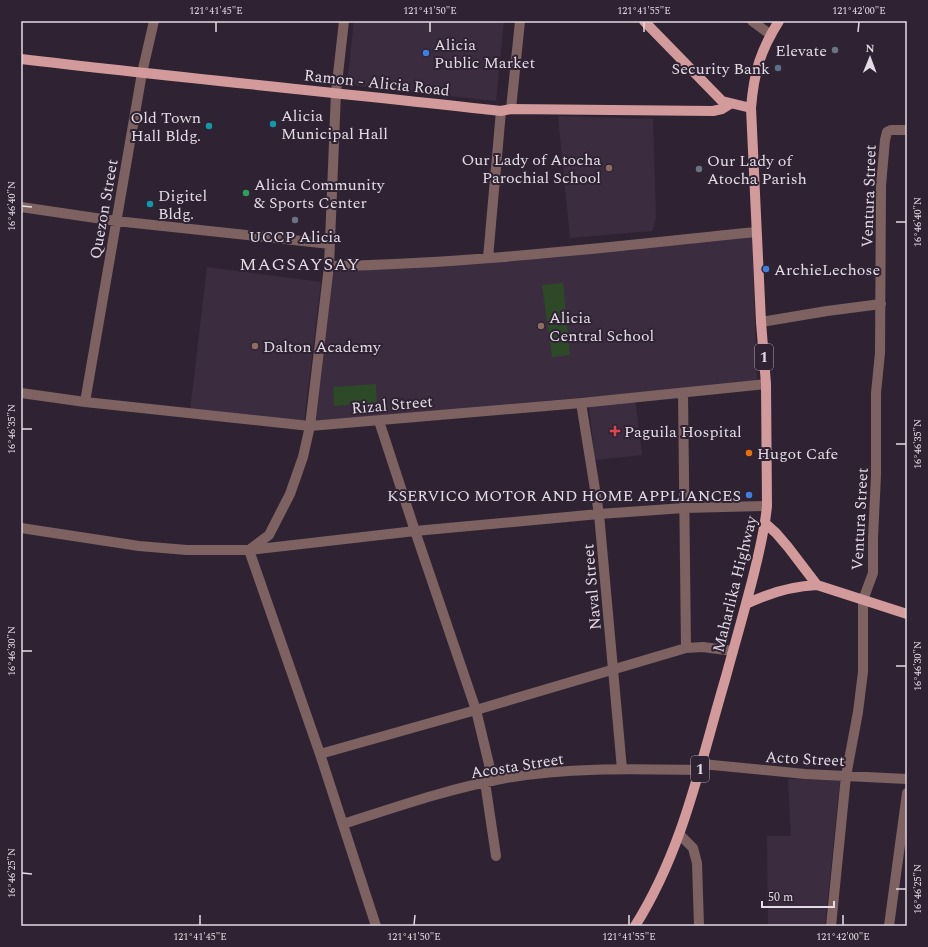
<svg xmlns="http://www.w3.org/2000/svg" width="928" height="947" viewBox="0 0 928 947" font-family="Spectral,serif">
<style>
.built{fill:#3c2c40}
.green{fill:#2d4928}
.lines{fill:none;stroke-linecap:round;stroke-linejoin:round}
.minor{stroke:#7d6261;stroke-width:10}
.major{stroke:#d29a9a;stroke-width:10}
.ticks{fill:none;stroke:#e3dbe5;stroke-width:1.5}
.worship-dot{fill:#6b7280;stroke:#2f2333;stroke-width:1.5}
.shop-dot{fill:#3f7fe0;stroke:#2f2333;stroke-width:1.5}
.service-dot{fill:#5c6f8a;stroke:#2f2333;stroke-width:1.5}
.culture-dot{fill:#0f9aa8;stroke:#2f2333;stroke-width:1.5}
.education-dot{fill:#8d6e63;stroke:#2f2333;stroke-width:1.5}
.leisure-dot{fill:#2e9e5b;stroke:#2f2333;stroke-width:1.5}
.health-dot{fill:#e0444e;stroke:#2f2333;stroke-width:1.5}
.food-dot{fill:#e8710a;stroke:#2f2333;stroke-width:1.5}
.labels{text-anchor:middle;stroke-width:4;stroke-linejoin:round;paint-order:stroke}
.shield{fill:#2f2333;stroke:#ada4b0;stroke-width:1}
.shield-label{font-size:15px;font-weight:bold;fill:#e3dbe5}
.poi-label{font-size:16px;fill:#e3dbe5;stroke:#2f2333;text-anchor:start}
.street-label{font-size:16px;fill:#e3dbe5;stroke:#2f2333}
.quarter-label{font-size:18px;letter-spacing:1px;fill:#e3dbe5;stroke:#2f2333}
.neatline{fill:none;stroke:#e3dbe5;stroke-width:1.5}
.ticks-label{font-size:10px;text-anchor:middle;fill:#e3dbe5}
</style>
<rect width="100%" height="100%" fill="#2f2333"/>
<!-- built -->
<path class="built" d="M 354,21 L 504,21 L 496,101 L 347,85 Z
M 558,116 L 653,119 L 656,218 L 652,231 L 570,238 Z
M 752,236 L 757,382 L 314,421 L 334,269 Z
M 207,267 L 321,282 L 304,422 L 190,410 Z
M 635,399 L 642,455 L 595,460 L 589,406 Z
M 788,779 L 840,780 L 825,926 L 768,926 L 767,836 L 791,836 Z"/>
<!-- green -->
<path class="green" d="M 563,283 L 570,355 L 552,357 L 542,285 Z
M 376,384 L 377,403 L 334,406 L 333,387 Z"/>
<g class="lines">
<!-- minor -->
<path class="minor" d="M 752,21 L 771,35
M 511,109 L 520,21
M 21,207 L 116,221 L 330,244
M 488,258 L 501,111
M 329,266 C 472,264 614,246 756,232
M 761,322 L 827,311 L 881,304
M 21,393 L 85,402 L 310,426 L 581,403 L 766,384
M 683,393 L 686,648
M 85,402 L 142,73 L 154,21
M 581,403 L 599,514 L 622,769
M 379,421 L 415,531 L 476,710 L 493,781
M 21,528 L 139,546 L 187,550 L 249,550 L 415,531 L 599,514 L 684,508 L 767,506
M 249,550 L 269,535 L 290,494 L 303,457 L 310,426 L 329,266 L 336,92 L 344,21
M 249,550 L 320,754 L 376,926
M 320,754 L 476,710 L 686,648 L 703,647 L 733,651
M 702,764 L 805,774 L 907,779
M 485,782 L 496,856
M 343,824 C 396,807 451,788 506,778 C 570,767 636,769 700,770
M 680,835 L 693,848 L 697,863 L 699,926
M 831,926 L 846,776 L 858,712 L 863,672 L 863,600 L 873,573 L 873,538 L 876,475 L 876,393 L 880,353 L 881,185 L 885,140 L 887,132 L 891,130 L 907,130
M 889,926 L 907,793"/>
<!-- major -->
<path class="major" d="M 644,21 L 722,101 L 751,108
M 21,59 C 181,78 341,93 501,111 L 511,109 L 713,111 L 722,109 L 730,104
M 766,524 L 776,533 L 788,547 L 817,585 L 907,614
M 746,604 C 769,593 792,586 817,585
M 635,926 C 683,850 700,764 725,680 C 735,643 746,606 755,569 C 760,548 765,528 767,506 L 766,384 L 761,322 L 751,108 C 754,72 760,51 779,21"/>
</g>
<!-- ticks -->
<path class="ticks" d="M 216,32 L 216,22M 430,32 L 430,22M 644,32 L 644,22M 858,32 L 859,22M 22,206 L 32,207M 896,222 L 906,222M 22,429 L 32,429M 896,444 L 906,444M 22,651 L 32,651M 896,666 L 906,666M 22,873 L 32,874M 896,889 L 906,889M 200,925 L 200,915M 414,925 L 415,915M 629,925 L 629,915M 843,925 L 843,915"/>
<!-- markers -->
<g class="worship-dot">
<circle cx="835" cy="50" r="4"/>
<circle cx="699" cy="169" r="4"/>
<circle cx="295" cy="220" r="4"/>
</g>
<g class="shop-dot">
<circle cx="426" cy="53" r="4"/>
<circle cx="766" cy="269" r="4"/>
<circle cx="749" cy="495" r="4"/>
</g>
<circle class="service-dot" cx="778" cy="68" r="4"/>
<g class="culture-dot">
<circle cx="273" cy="124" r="4"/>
<circle cx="209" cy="126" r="4"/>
<circle cx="150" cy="204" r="4"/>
</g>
<g class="education-dot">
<circle cx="609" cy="168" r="4"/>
<circle cx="541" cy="326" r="4"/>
<circle cx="255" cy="346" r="4"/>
</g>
<circle class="leisure-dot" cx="246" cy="193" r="4"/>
<path class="health-dot" d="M613 425h4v4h4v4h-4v4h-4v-4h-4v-4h4z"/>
<circle class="food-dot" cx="749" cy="453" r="4"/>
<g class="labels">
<!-- shield labels -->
<g class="shield">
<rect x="755" y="344" width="18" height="26" rx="3"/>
<rect x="691" y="756" width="18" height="26" rx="3"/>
</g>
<g class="shield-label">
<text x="764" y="362">1</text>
<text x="700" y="774">1</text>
</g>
<!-- poi labels -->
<g class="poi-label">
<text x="434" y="50">Alicia<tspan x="434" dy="18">Public Market</tspan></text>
<text x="827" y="56" text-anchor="end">Elevate</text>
<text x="770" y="74" text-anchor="end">Security Bank</text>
<text x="281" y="121">Alicia<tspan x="281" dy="18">Municipal Hall</tspan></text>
<text x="201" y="123" text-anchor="end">Old Town<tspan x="201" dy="18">Hall Bldg.</tspan></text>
<text x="601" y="165" text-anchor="end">Our Lady of Atocha<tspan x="601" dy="18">Parochial School</tspan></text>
<text x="707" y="166">Our Lady of<tspan x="707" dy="18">Atocha Parish</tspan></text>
<text x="254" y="190">Alicia Community<tspan x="254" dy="18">&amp; Sports Center</tspan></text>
<text x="158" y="201">Digitel<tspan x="158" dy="18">Bldg.</tspan></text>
<text x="295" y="242" text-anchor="middle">UCCP Alicia</text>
<text x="774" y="275">ArchieLechose</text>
<text x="549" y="323">Alicia<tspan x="549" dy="18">Central School</tspan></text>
<text x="263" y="352">Dalton Academy</text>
<text x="624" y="437">Paguila Hospital</text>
<text x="757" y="459">Hugot Cafe</text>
<text x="741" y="501" text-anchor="end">KSERVICO MOTOR AND HOME APPLIANCES</text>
</g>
<!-- street labels -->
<g class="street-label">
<text transform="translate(377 82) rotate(6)" y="6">Ramon - Alicia Road</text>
<text transform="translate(868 196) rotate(-88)" y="6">Ventura Street</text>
<text transform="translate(103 209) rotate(-80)" y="6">Quezon Street</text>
<text transform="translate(392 404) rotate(-5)" y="6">Rizal Street</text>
<text transform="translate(859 519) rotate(-87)" y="6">Ventura Street</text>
<text transform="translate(734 584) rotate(-76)" y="6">Maharlika Highway</text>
<text transform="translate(591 587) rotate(-95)" y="6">Naval Street</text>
<text transform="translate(805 758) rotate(3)" y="6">Acto Street</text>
<text transform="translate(517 765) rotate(-9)" y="6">Acosta Street</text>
</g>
<!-- quarter labels -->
<g class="quarter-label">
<text x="300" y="270">MAGSAYSAY</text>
</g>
</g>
<!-- border -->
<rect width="928" height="947" fill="none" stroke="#2f2333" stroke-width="44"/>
<!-- north arrow -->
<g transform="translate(870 58) rotate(1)" stroke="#2f2333" stroke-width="3" paint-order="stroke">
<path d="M0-3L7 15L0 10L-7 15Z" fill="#e3dbe5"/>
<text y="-6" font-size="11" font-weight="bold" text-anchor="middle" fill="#e3dbe5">N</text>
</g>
<!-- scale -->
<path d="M762 901v6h72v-6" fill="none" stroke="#e3dbe5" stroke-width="2"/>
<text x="768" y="901" font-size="12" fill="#e3dbe5" stroke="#2f2333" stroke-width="3" paint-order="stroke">50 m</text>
<rect x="22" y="22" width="884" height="903" class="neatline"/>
<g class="ticks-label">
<text x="216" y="14">121°41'45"E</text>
<text x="430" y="14">121°41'50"E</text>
<text x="644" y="14">121°41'55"E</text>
<text x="859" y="14">121°42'00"E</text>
<text transform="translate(11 206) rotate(-90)" y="4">16°46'40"N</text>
<text transform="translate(917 222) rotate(-90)" y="4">16°46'40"N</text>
<text transform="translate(11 429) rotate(-90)" y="4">16°46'35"N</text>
<text transform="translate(917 444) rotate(-90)" y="4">16°46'35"N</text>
<text transform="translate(11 651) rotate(-90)" y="4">16°46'30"N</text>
<text transform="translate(917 666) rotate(-90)" y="4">16°46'30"N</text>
<text transform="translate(11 873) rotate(-90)" y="4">16°46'25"N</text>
<text transform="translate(917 889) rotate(-90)" y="4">16°46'25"N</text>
<text x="200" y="940">121°41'45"E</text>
<text x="414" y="940">121°41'50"E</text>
<text x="629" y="940">121°41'55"E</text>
<text x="843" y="940">121°42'00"E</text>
</g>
</svg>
